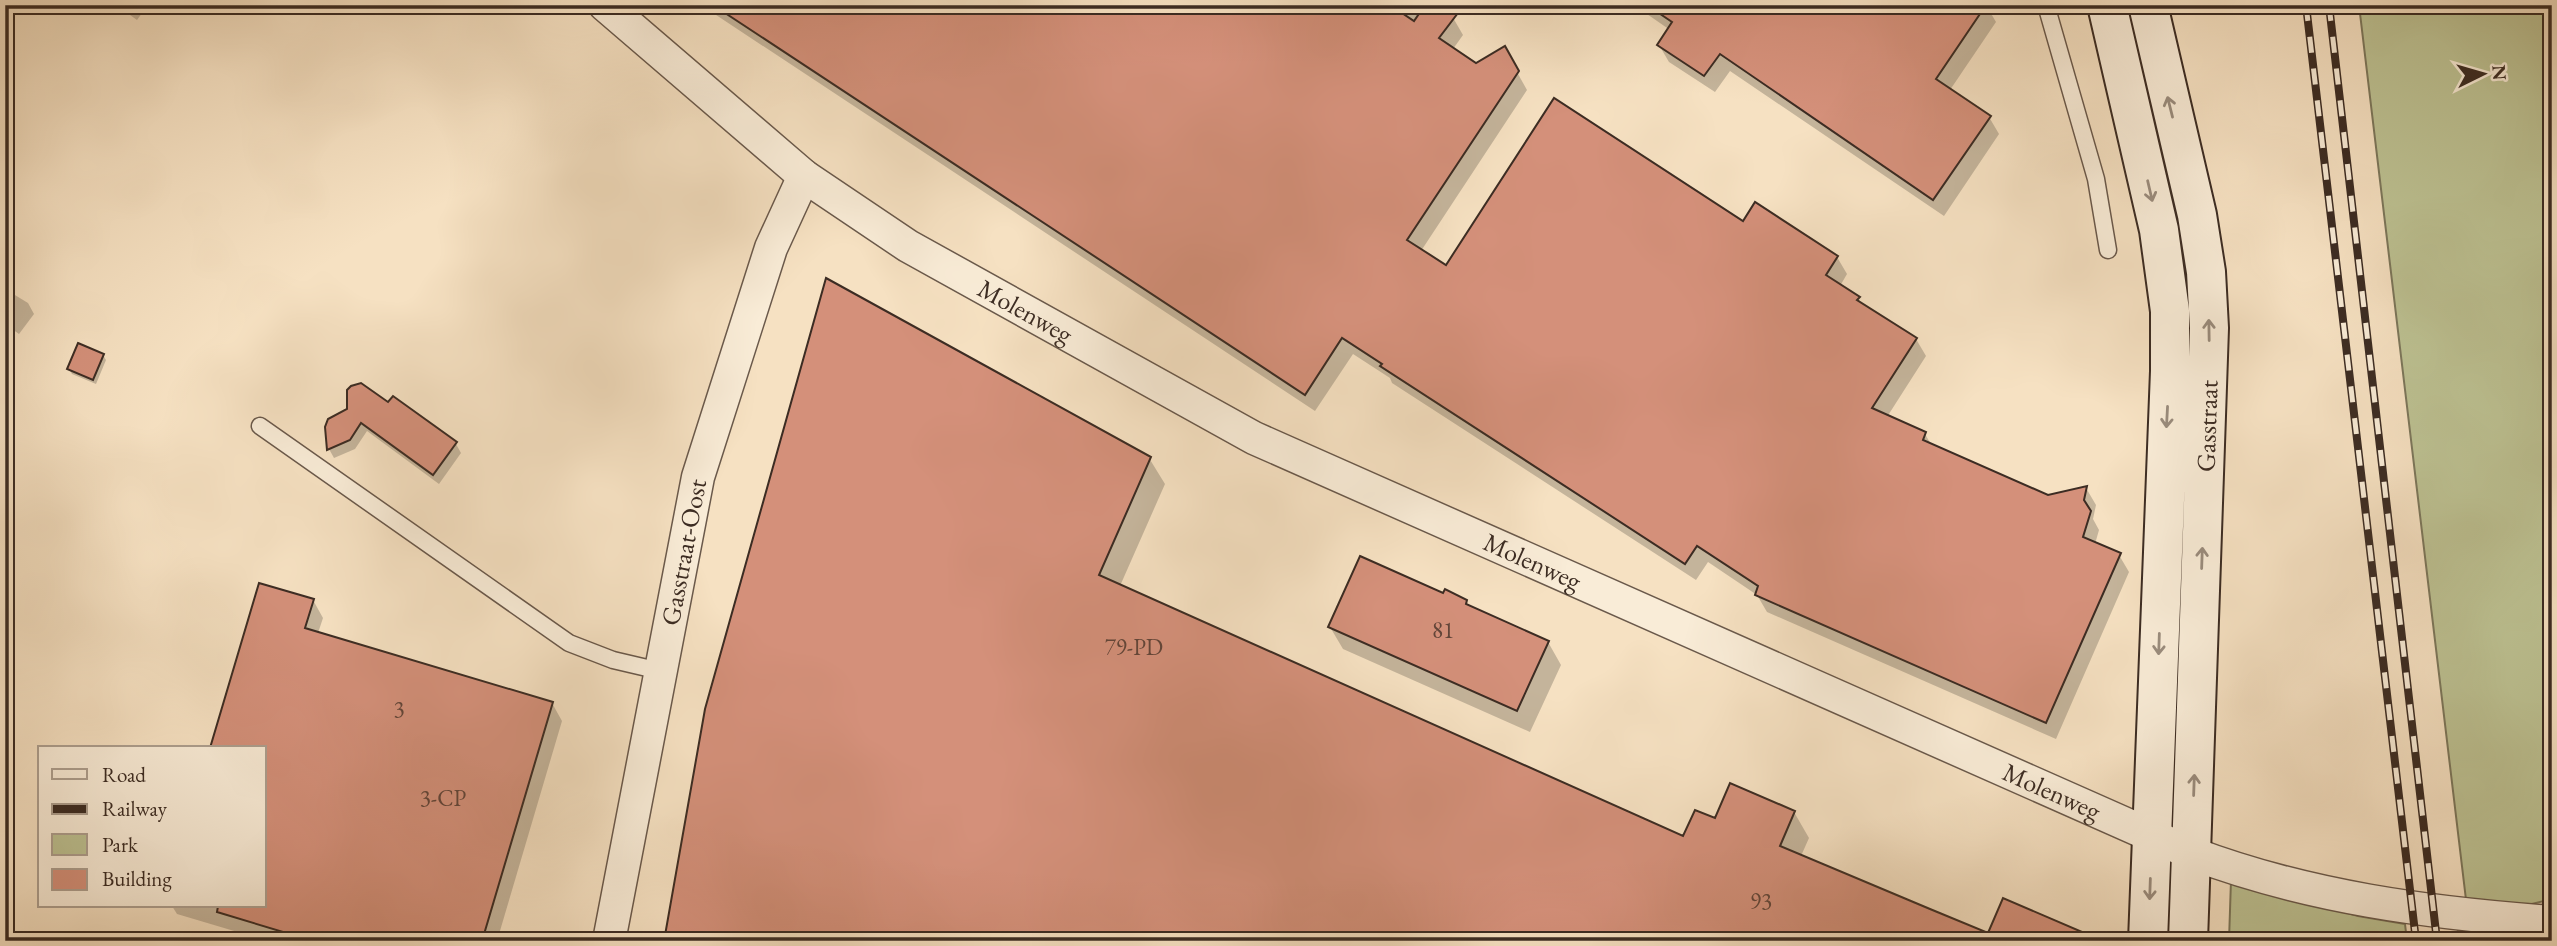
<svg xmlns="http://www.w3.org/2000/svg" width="2557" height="946" viewBox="0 0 2557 946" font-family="'EB Garamond',serif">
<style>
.green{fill:#bdc293;stroke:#7c775b;stroke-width:2}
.shadow{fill:#0003}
.building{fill:#d4907a;stroke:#3c2c23;stroke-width:2}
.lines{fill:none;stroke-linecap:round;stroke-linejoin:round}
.lane-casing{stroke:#6a594b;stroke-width:19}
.street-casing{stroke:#6a594b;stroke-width:35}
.secondary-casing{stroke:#3c2c23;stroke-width:42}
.lane{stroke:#f9ecd7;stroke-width:16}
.street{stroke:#f9ecd7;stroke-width:32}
.secondary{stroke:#f9ecd7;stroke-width:38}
.rail-casing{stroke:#3c2c23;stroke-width:8}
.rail{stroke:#f9ecd7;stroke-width:5;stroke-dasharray:16;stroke-linecap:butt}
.oneway{stroke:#9a8c7d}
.labels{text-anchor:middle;stroke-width:7;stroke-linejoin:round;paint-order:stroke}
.number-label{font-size:23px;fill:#624539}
.street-label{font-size:26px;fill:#3c2c23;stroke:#f9ecd7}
</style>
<rect width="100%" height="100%" fill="#f6e1c2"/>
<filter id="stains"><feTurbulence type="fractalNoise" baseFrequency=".00286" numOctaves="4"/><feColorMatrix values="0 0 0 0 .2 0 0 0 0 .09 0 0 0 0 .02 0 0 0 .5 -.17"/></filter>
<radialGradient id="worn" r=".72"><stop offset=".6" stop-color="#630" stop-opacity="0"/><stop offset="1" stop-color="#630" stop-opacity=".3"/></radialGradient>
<!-- green -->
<path class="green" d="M 2359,5 L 2552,5 L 2552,899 L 2519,907 L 2467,908 Z
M 2231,880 L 2358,916 L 2405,924 L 2407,941 L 2229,941 Z
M 2458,929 L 2552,937 L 2552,941 L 2457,941 Z"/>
<!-- shadow -->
<path class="shadow" d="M 116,5 L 148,5 L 137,20 Z
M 701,5 L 1459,5 L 1452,16 L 1463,35 L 1453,49 L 1476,65 L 1504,49 L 1527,90 L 1421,251 L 1446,268 L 1744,223 L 1837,257 L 1847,274 L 1840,286 L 1858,298 L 1863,306 L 1916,339 L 1926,356 L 1887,417 L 1925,434 L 1932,446 L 2048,496 L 2086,488 L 2096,505 L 2093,519 L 2099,530 L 2095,544 L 2119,555 L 2129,572 L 2056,739 L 1767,612 L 1757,595 L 1708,562 L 1696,580 L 1392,383 L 1390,378 L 1353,354 L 1315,411 Z
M 1634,5 L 1986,5 L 1996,22 L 1950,90 L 1989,117 L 1999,134 L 1944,216 L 1730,71 L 1715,92 L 1669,62 L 1659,45 L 1670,30 Z
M 5,270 L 9,279 L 10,292 L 28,303 L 34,314 L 19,334 L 5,324 Z
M 103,355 L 106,360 L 96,384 L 72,374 L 69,369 Z
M 393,398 L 456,444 L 461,453 L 439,484 L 367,431 L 355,449 L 334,458 L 329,449 L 327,425 L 388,405 Z
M 1149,458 L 1165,484 L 1120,586 L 1684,838 L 1716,821 L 1794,812 L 1809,838 L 1801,856 L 1989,935 L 665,941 Z
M 260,585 L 313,600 L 323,618 L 318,633 L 552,703 L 562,721 L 497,941 L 268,941 L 177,914 L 172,906 L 264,906 L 264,748 L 211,748 Z
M 1444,596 L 1466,601 L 1469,607 L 1548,642 L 1561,665 L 1530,732 L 1343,649 L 1330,627 Z"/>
<!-- building -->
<path class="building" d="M 713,5 L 1390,5 L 1414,21 L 1425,5 L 1464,5 L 1439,38 L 1476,63 L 1505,46 L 1519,71 L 1407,240 L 1446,265 L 1554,98 L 1743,221 L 1755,202 L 1838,256 L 1826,275 L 1860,297 L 1857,300 L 1917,338 L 1872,408 L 1926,432 L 1923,440 L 2048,495 L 2087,486 L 2084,500 L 2091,511 L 2083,537 L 2121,553 L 2046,723 L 1755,595 L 1758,586 L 1697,546 L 1685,564 L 1380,366 L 1382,364 L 1342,338 L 1305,395 Z
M 1647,5 L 1986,5 L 1936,79 L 1991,116 L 1933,200 L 1720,54 L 1704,76 L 1657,45 L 1672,22 Z
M 826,278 L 1151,457 L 1099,575 L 1683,836 L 1695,810 L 1715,818 L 1730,783 L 1795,811 L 1780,846 L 1930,909 L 1988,933 L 2003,898 L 2103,941 L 664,941 L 705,709 Z
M 78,343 L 104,354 L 93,380 L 67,369 Z
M 361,383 L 388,402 L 393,396 L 457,442 L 433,475 L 361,423 L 350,440 L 327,450 L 325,427 L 328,419 L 347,409 L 347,390 L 351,386 Z
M 1360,556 L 1443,593 L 1445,589 L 1467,600 L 1466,604 L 1549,641 L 1517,711 L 1328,627 Z
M 259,583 L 314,599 L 305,628 L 553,702 L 482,941 L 313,941 L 217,912 L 218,906 L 264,906 L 264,748 L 210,748 Z"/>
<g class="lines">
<!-- lane casing -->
<g class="lane-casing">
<path id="lane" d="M 2046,5 L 2096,179 L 2108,250
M 260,426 L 569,643 L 613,660 L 660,671"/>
</g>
<!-- street casing -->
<g class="street-casing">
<g id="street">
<path id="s1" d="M 605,5 L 804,176 L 908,246 L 1254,438 L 2191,853 C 2307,897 2428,913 2552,922"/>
<path id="s2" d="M 609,941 L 698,477 L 771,248 L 804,176"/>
</g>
</g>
<!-- secondary casing -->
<g class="secondary-casing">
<path id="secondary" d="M 2107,5 L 2159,230 L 2170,311 L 2170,371 L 2148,941
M 2148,5 L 2197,215 L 2206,272 L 2209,328 L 2188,941"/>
</g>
<!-- lane -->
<use href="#lane" class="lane"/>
<!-- street -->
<use href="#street" class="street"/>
<!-- secondary -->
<use href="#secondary" class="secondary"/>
<!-- rail casing -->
<g class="rail-casing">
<path id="rail" d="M 2306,5 L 2416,941
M 2329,5 L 2437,941"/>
</g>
<!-- rail -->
<use href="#rail" class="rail"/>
</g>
<!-- one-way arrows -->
<defs><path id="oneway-shaft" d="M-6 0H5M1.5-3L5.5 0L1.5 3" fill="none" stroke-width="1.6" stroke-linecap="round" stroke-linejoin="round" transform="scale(1.75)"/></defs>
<g class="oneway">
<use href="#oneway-shaft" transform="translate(2170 107) rotate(-104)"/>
<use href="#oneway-shaft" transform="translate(2150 191) rotate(77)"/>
<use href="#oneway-shaft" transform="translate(2209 330) rotate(-91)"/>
<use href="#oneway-shaft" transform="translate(2167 417) rotate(93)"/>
<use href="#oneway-shaft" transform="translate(2202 558) rotate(-88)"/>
<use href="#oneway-shaft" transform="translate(2159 644) rotate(92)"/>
<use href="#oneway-shaft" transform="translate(2194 785) rotate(-88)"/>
<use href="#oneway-shaft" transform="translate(2150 889) rotate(92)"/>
</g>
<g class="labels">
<!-- number labels -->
<g class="number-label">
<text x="1443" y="638">81</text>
<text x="1134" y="655">79-PD</text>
<text x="399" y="717">3</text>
<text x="443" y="806">3-CP</text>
<text x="1761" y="909">93</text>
</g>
<!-- street labels -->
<g class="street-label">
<text dy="9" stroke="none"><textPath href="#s1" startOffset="522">Molenweg</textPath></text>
<text transform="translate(2207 426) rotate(-88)" y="9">Gasstraat</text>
<text dy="9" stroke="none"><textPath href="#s2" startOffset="396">Gasstraat-Oost</textPath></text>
<text dy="9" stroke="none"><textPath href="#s1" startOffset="1088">Molenweg</textPath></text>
<text dy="9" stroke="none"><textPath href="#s1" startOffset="1656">Molenweg</textPath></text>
</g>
</g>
<!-- margin -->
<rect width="2557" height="946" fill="none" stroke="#f6e1c2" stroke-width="28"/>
<rect x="7" y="7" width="2543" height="932" fill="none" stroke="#3c2c23" stroke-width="3.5"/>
<rect x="14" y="14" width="2529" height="918" fill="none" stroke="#3c2c23" stroke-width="2"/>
<!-- legend -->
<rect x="38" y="746" width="228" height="161" fill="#f9ecd7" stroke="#ad9f8f" stroke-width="2"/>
<rect x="52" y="769" width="35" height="10" fill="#f9ecd7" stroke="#ad9f8f" stroke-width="2"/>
<text x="102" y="782" font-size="21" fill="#3c2c23">Road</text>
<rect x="52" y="804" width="35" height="10" fill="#3c2c23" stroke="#ad9f8f" stroke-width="2"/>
<text x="102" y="816" font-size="21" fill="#3c2c23">Railway</text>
<rect x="52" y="834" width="35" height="21" fill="#bdc293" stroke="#ad9f8f" stroke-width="2"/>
<text x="102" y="852" font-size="21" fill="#3c2c23">Park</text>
<rect x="52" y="869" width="35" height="21" fill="#d4907a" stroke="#ad9f8f" stroke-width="2"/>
<text x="102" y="886" font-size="21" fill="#3c2c23">Building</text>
<!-- north arrow -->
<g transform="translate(2483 74) rotate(85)" stroke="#f9ecd7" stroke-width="5" paint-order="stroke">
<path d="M0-5L12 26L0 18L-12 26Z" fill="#3c2c23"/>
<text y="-10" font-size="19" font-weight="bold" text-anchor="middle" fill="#3c2c23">N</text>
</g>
<rect width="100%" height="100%" filter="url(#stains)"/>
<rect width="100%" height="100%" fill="url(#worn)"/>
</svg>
